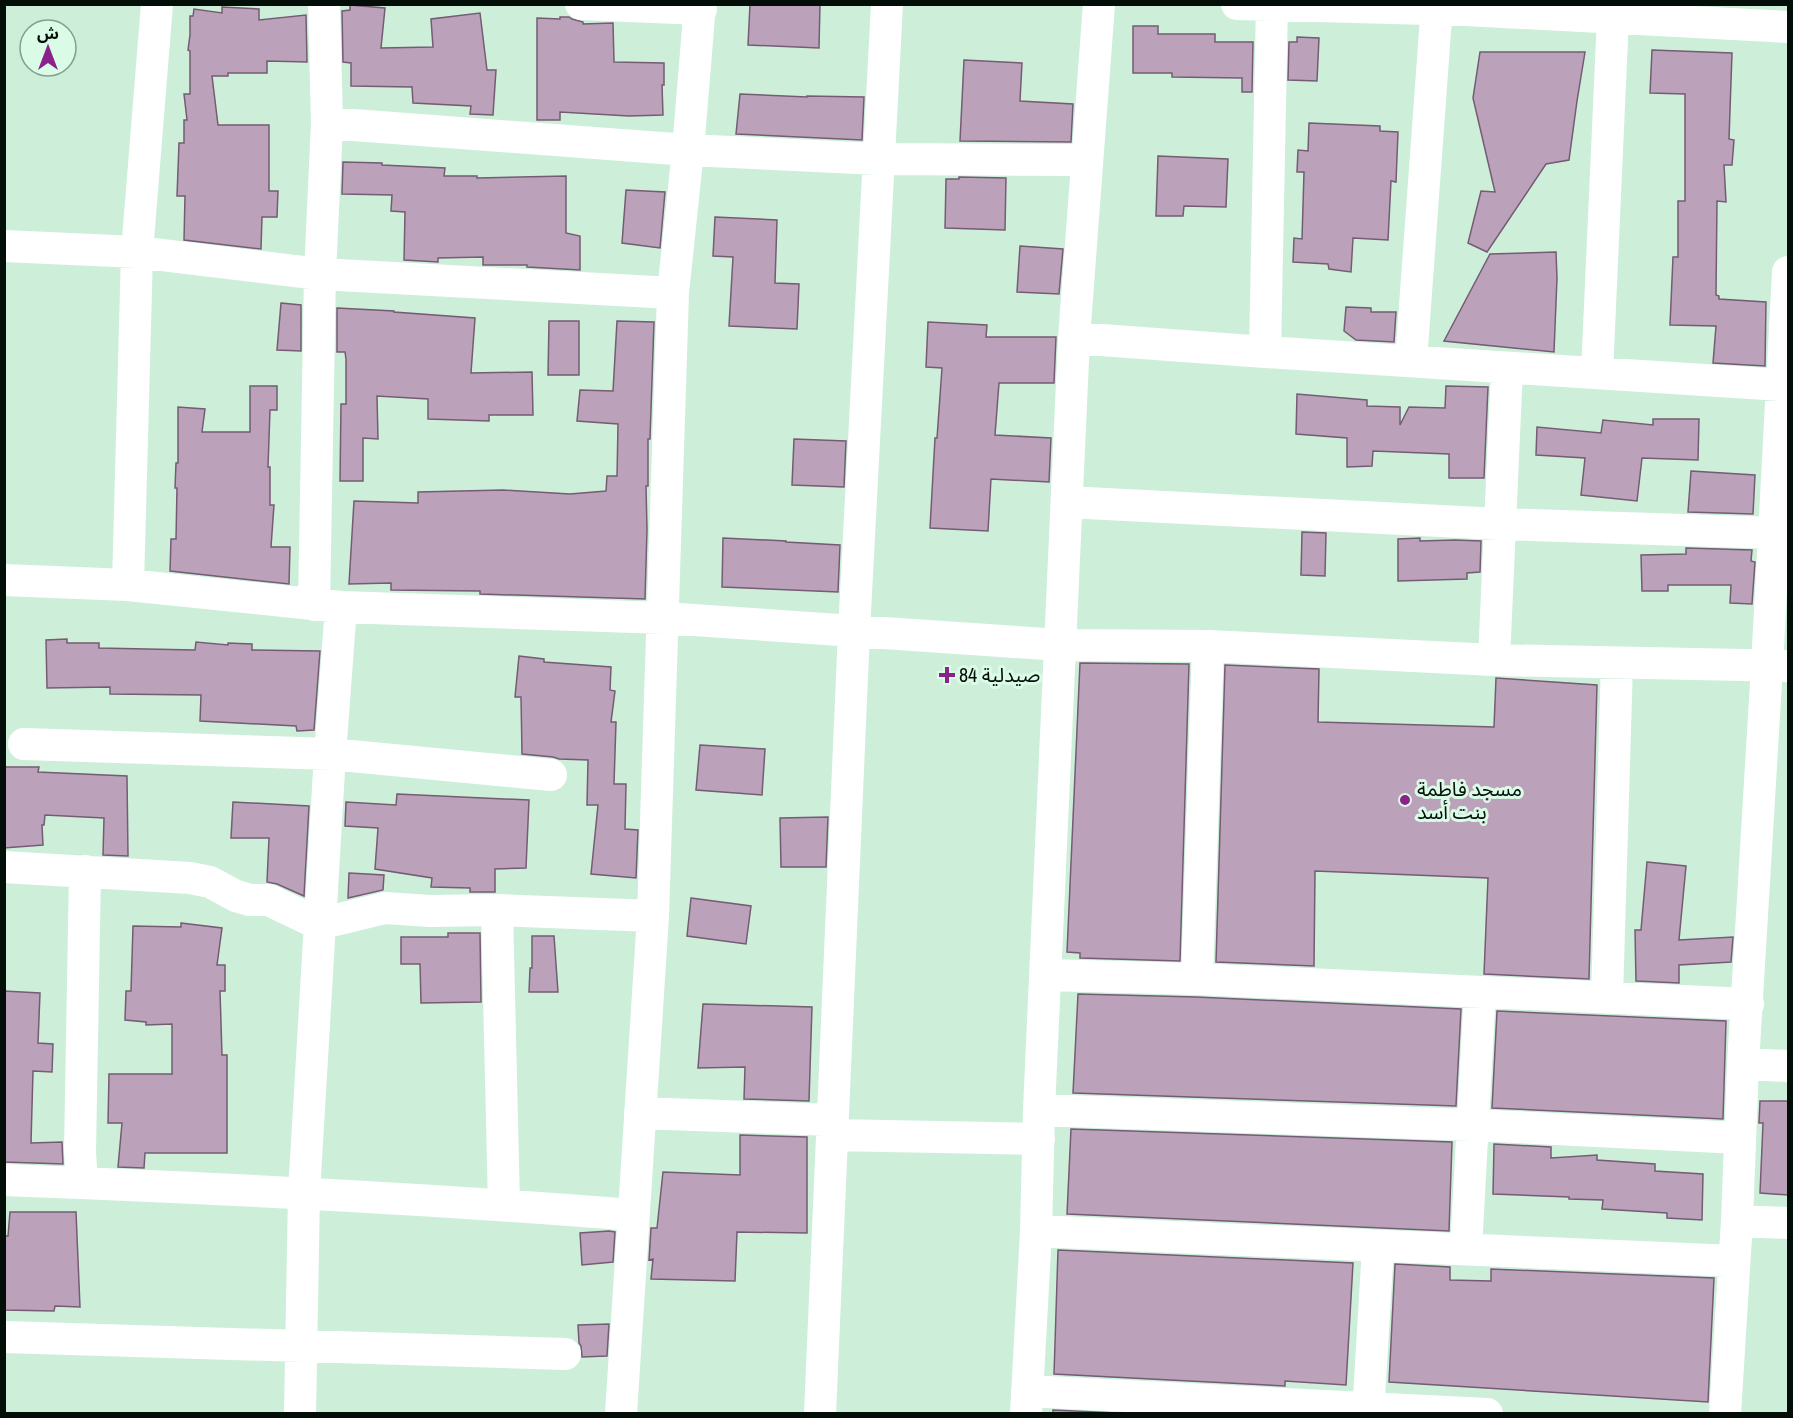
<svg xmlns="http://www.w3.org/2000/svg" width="1793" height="1418" viewBox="0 0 1793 1418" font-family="'Archivo Narrow','Noto Sans Arabic',sans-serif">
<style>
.building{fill:#bba2ba;stroke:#745c73;stroke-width:1.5}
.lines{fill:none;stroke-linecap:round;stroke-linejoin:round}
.street{stroke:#fff;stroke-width:32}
.poi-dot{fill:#89238a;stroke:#dafce7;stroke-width:2}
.labels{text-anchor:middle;stroke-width:6;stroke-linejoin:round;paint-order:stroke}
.poi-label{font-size:20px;fill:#040e08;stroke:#dafce7;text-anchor:start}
</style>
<rect width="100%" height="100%" fill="#cdefda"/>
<!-- building -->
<path class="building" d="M 750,4 L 820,4 L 819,48 L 748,45 Z
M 350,5 L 385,8 L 381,48 L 433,47 L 431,19 L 480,13 L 487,70 L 496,70 L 493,115 L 470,114 L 471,106 L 413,103 L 412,87 L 351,86 L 351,63 L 343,62 L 342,11 L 350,10 Z
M 222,7 L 259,9 L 259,20 L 306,15 L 307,62 L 267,61 L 267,73 L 228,73 L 228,76 L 212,76 L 218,125 L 269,125 L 269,191 L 278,191 L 277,217 L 262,217 L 261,249 L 184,240 L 185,196 L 177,196 L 179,143 L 184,143 L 184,120 L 187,120 L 184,94 L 190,94 L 190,51 L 188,50 L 190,35 L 190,16 L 193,16 L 194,9 L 222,13 Z
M 560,17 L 569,17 L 572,19 L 583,22 L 583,24 L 613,23 L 614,62 L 664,63 L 664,85 L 662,85 L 663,115 L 629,116 L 560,112 L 560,120 L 537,120 L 537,18 L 560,19 Z
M 1133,26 L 1158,26 L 1158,34 L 1215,34 L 1215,42 L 1253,42 L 1252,92 L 1242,92 L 1242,78 L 1172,77 L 1172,73 L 1133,73 Z
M 1297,37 L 1319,38 L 1317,81 L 1288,80 L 1289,42 L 1297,42 Z
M 1652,50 L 1732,53 L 1729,139 L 1734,140 L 1732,165 L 1724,165 L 1726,202 L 1717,201 L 1716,295 L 1719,296 L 1719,299 L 1766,302 L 1765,366 L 1713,363 L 1716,326 L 1670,325 L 1673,257 L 1678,257 L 1678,201 L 1685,201 L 1685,94 L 1650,93 Z
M 1480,52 L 1585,52 L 1577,101 L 1569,160 L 1546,164 L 1487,252 L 1468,243 L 1481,191 L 1495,192 L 1473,98 Z
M 964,60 L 1022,63 L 1020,101 L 1073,104 L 1071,142 L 960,141 Z
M 740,94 L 807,97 L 807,96 L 864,97 L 862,140 L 736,134 Z
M 1309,123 L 1380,126 L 1380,131 L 1398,132 L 1396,182 L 1391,181 L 1388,240 L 1353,238 L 1351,272 L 1329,269 L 1328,264 L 1293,262 L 1294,238 L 1302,239 L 1304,172 L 1297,172 L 1298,150 L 1308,151 Z
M 1158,156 L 1228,159 L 1226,207 L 1184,206 L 1183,216 L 1156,216 Z
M 343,162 L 382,163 L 382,165 L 445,168 L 444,176 L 477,176 L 477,178 L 566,176 L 566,233 L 580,236 L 580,270 L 527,267 L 527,265 L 483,265 L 483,257 L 438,258 L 438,262 L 404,260 L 405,212 L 391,211 L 392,195 L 342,194 Z
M 959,177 L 1006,178 L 1005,230 L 945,228 L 946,179 L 959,179 Z
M 626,190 L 665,192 L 660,248 L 622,243 Z
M 715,217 L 777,220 L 775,283 L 799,284 L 797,329 L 729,326 L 733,257 L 713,256 Z
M 1020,246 L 1063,249 L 1059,294 L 1017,292 Z
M 1556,252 L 1557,278 L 1554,352 L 1444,341 L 1490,254 Z
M 281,303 L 301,305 L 301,351 L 277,350 Z
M 1346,307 L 1371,308 L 1371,312 L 1396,312 L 1394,342 L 1356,340 L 1344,331 Z
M 337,308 L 394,311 L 394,312 L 475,318 L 471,373 L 532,372 L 533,415 L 489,415 L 489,421 L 428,419 L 428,399 L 377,396 L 378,439 L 363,438 L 363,481 L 340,481 L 341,404 L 346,404 L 346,359 L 345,352 L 337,352 Z
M 549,321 L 579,321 L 579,375 L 548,375 Z
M 617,321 L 654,322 L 650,439 L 648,439 L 648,486 L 646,486 L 647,530 L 645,599 L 480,594 L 480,591 L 391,590 L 391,583 L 349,584 L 354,501 L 418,503 L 418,492 L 503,490 L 570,494 L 606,491 L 607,476 L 617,476 L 618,424 L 577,421 L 580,390 L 613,391 Z
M 928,322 L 987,325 L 986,337 L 1056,337 L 1054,383 L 999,383 L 995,435 L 1051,438 L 1049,482 L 991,479 L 988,531 L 930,528 L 935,438 L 937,438 L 942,368 L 926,367 Z
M 250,386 L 277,386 L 277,410 L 270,410 L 268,467 L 270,467 L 270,505 L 274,505 L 271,547 L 290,547 L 289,584 L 170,571 L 171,539 L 176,539 L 177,488 L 175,488 L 176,463 L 178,463 L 178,407 L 205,409 L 202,432 L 250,432 Z
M 1446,386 L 1488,387 L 1484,478 L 1449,478 L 1449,454 L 1373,451 L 1372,466 L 1347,467 L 1347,438 L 1296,434 L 1297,394 L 1367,400 L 1367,406 L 1400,407 L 1400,425 L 1409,407 L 1445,408 Z
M 1653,419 L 1699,419 L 1698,460 L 1642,458 L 1637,501 L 1581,495 L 1585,458 L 1536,455 L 1537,427 L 1601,433 L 1603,420 L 1653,425 Z
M 794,439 L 846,441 L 844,487 L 792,485 Z
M 1691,471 L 1755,475 L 1753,514 L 1688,512 Z
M 1302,532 L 1326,533 L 1325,576 L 1301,575 Z
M 723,538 L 786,541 L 786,542 L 840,545 L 838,592 L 722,587 Z
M 1420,538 L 1420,541 L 1455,540 L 1481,541 L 1480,572 L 1467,573 L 1467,579 L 1398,581 L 1398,539 Z
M 1686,548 L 1752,550 L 1751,561 L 1755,562 L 1752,604 L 1730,603 L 1731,585 L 1668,585 L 1668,591 L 1642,591 L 1641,555 L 1686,554 Z
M 67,639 L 67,643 L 99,643 L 99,648 L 195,650 L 196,642 L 228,645 L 228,643 L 252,644 L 252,650 L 320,651 L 314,730 L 297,731 L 296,726 L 200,721 L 201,695 L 110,694 L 110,687 L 47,688 L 46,640 Z
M 519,656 L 544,659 L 544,662 L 611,667 L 610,690 L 615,691 L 611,722 L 616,722 L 614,784 L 626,784 L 625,829 L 638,830 L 636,878 L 591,874 L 598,805 L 587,805 L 588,760 L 559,759 L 553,757 L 522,754 L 521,697 L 515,697 Z
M 1080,663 L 1189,664 L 1180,961 L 1080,958 L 1080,953 L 1067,952 Z
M 1225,665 L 1319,669 L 1318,722 L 1494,727 L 1496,678 L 1597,685 L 1589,979 L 1484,974 L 1488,878 L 1315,871 L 1314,966 L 1216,962 Z
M 700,745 L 765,749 L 762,795 L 696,790 Z
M 4,767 L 39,767 L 38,772 L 127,776 L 128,856 L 103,855 L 104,818 L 45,815 L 44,825 L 42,825 L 43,845 L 4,848 Z
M 397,794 L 529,800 L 526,868 L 495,869 L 495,892 L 470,892 L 470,888 L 431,887 L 432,878 L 375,869 L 378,828 L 345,826 L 346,802 L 396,805 Z
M 233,802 L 309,806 L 304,896 L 277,884 L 267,882 L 269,838 L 231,838 Z
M 828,817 L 826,867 L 781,867 L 780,818 Z
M 1647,862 L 1686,866 L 1679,940 L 1733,937 L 1731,962 L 1679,965 L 1679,983 L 1636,981 L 1635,930 L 1641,930 Z
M 349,873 L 384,875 L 383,890 L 348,898 Z
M 691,898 L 751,906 L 746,944 L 687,936 Z
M 181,923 L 222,928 L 217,965 L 225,965 L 225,991 L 220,991 L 222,1055 L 227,1055 L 227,1153 L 145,1153 L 144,1168 L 118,1167 L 122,1123 L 108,1123 L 109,1074 L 172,1074 L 172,1024 L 146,1025 L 146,1022 L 125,1020 L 126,991 L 131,991 L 133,926 L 181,927 Z
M 448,933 L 480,933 L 481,1002 L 421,1003 L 420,964 L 401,964 L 401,937 L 448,937 Z
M 532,936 L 554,936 L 558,992 L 529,992 L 530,968 L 532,968 Z
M 4,991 L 40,993 L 38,1043 L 53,1044 L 52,1072 L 33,1071 L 31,1143 L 62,1142 L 63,1164 L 4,1162 Z
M 1078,994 L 1196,997 L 1461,1009 L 1456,1106 L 1073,1093 Z
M 703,1004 L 812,1007 L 809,1101 L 744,1099 L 745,1067 L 698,1068 Z
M 1497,1011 L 1726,1021 L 1723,1119 L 1492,1108 Z
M 1760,1101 L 1788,1101 L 1788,1195 L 1760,1193 L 1763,1123 L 1759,1123 Z
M 1071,1129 L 1452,1142 L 1449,1231 L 1067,1214 Z
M 740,1135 L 807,1137 L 807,1233 L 737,1232 L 735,1281 L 651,1279 L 653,1259 L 649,1260 L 651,1228 L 657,1228 L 663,1172 L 740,1175 Z
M 1494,1144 L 1551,1147 L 1551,1158 L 1597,1155 L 1597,1160 L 1655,1164 L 1655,1171 L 1703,1174 L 1702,1220 L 1667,1218 L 1667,1213 L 1602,1209 L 1603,1200 L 1569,1199 L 1569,1197 L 1493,1194 Z
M 10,1212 L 76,1212 L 80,1307 L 55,1306 L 54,1311 L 4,1310 L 4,1236 L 8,1236 Z
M 609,1231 L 615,1232 L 613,1262 L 582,1265 L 580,1233 Z
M 1058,1250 L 1353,1263 L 1346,1385 L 1285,1381 L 1285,1386 L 1054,1374 Z
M 1395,1264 L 1450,1267 L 1450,1280 L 1491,1281 L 1491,1269 L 1714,1278 L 1708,1402 L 1389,1382 Z
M 609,1324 L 607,1356 L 582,1357 L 581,1346 L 579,1343 L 578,1325 Z
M 1053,1410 L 1117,1413 L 1053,1413 Z"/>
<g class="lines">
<!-- street -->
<path class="street" d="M 581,4 L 701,9
M 1237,4 L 1466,10 L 1788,27
M 327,123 L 688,150 L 878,159 L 1086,160
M 4,246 L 137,252 L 320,274 L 673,293
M 1074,338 L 1265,352 L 1782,385
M 1265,352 L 1272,4
M 1411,361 L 1437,4
M 1597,373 L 1613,17
M 1067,502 L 1500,524 L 1775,533
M 4,580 L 128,585 L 341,607 L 664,618 L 1060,645 L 1208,646 L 1494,660 L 1788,666
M 128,585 L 137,252 L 157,4
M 314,605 L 320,274 L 327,123 L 324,4
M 1494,660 L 1507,368
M 24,744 L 330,754 L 551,775
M 4,867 L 190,878 L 210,882 L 236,896 L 250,900 L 269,900 L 319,924 L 385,908 L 430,911 L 497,910 L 653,916
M 497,910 L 504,1205
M 1046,975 L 1197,979 L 1208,646
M 1197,979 L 1748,1004
M 1607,997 L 1617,663
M 1743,1064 L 1788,1066
M 1039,1110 L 1473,1125 L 1740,1138
M 640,1113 L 833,1120
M 832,1135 L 1039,1139
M 4,1180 C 214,1188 424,1198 633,1215
M 82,1183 L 80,1152 L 85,871
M 1737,1221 L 1788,1223
M 1036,1231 L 1734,1261
M 1466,1249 L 1480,992
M 4,1337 L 565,1354
M 1027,1391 L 1487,1414
M 300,1414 L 304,1193 L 330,754 L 341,607
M 621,1414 L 653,916 L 673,293 L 688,150 L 700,4
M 820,1414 L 854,631 L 887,4
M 1026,1414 L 1036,1231 L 1039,1110 L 1074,338 L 1099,4
M 1368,1414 L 1378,1247
M 1725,1414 L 1737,1221 L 1743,1064 L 1767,666 L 1788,272"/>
</g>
<!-- markers -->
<g class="poi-dot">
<path d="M944 666h6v6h6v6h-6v6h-6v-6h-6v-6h6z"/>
<circle cx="1405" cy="800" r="6"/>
</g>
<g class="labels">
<!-- poi labels -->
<g class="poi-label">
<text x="959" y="682">84 صيدلية</text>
<text x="1417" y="796">مسجد فاطمة<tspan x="1417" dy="23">بنت أسد</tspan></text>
</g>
</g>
<!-- border -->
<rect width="1793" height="1418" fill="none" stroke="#040e08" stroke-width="12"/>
<!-- north arrow -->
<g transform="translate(48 48)"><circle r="28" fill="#dafce7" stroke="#849d8e" stroke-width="1.5"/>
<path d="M0-4.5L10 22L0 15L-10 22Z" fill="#89238a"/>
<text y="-9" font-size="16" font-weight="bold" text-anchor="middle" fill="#040e08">ش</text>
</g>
</svg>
